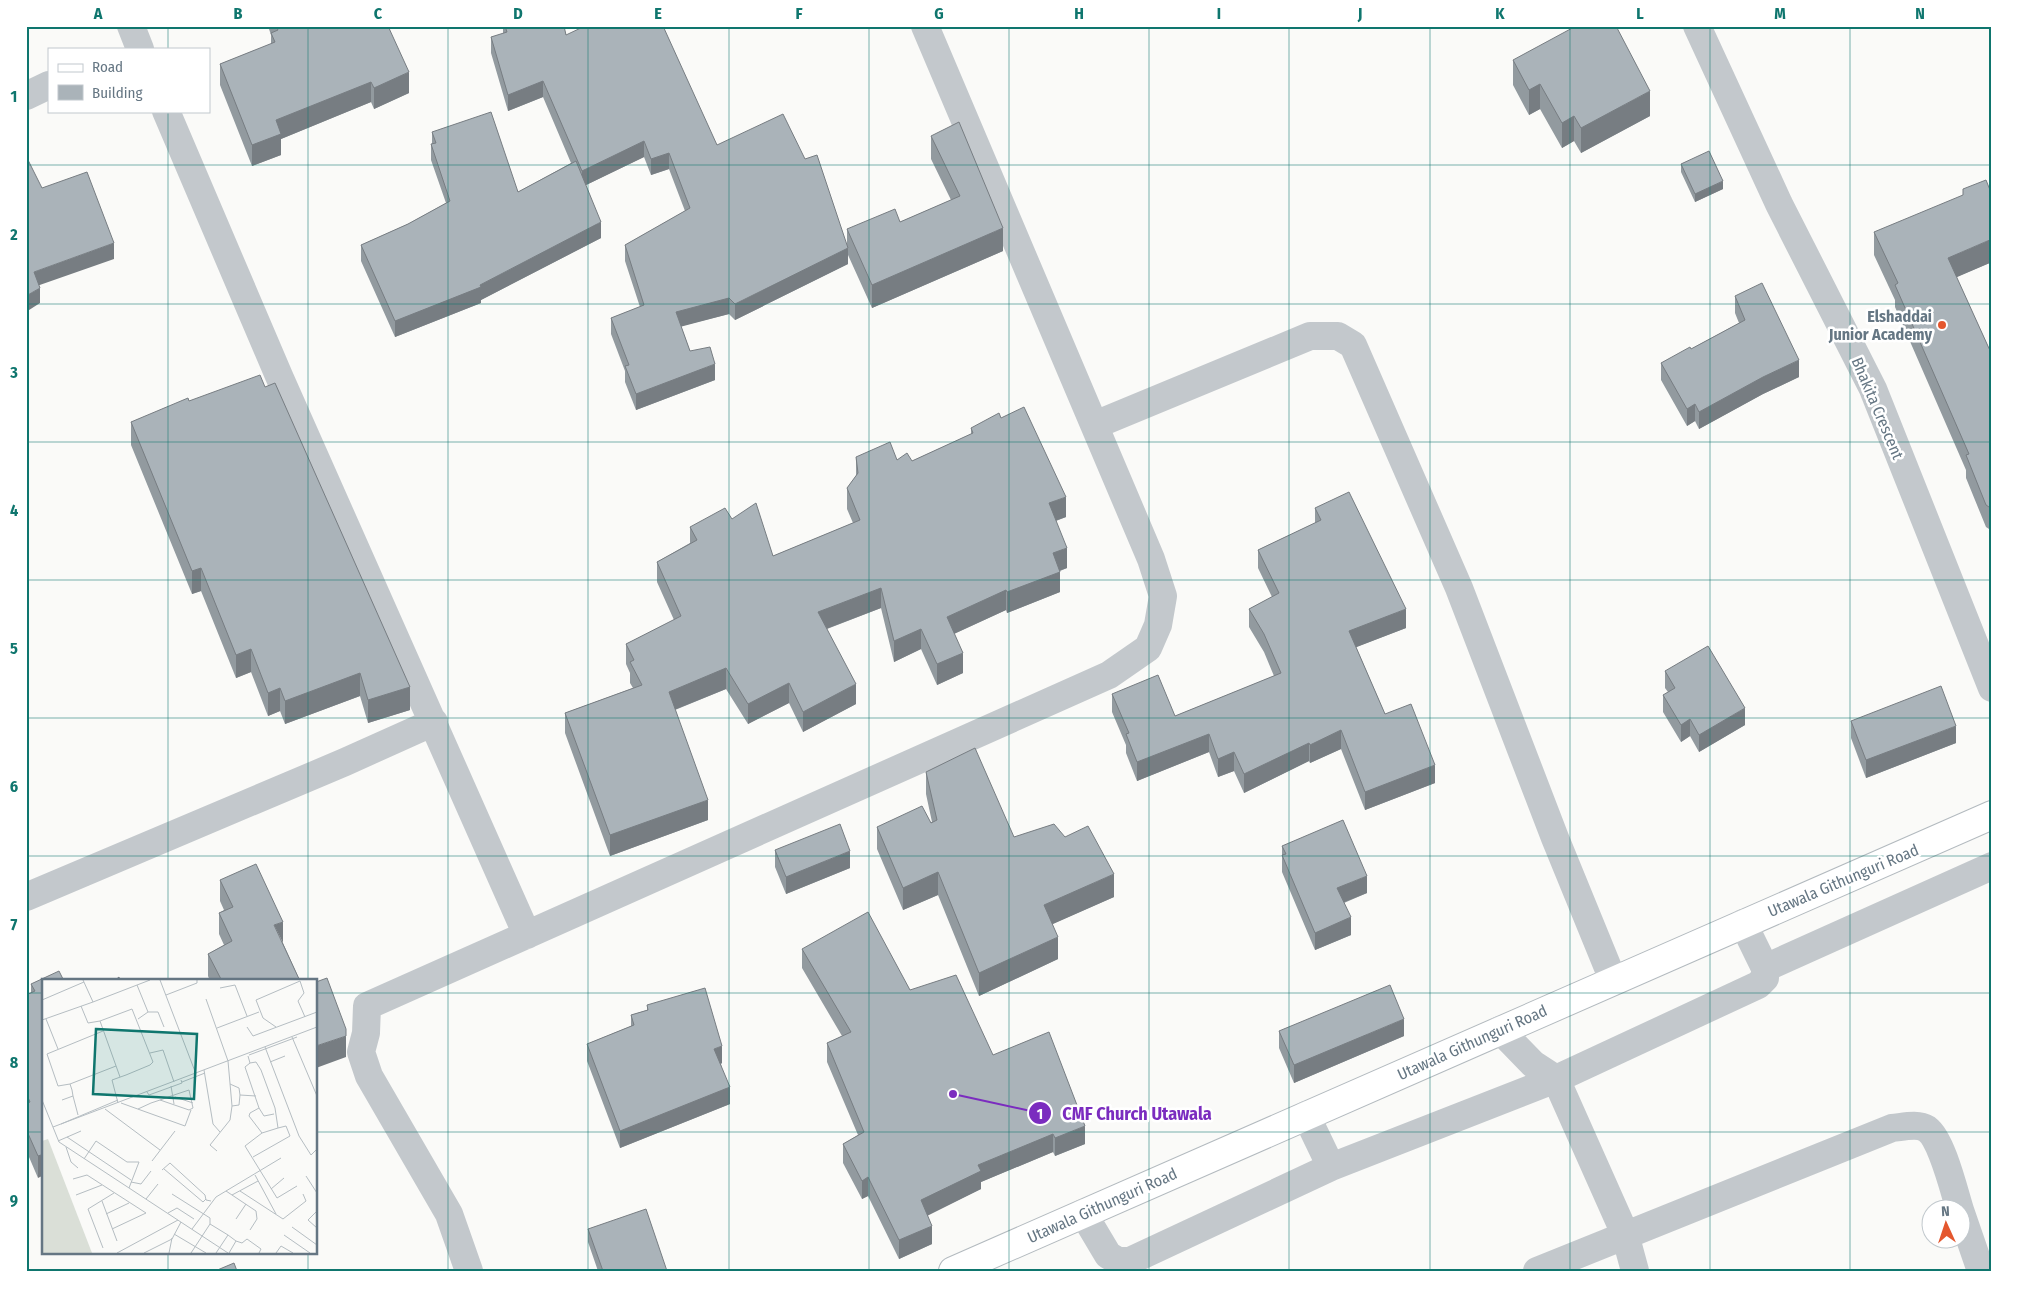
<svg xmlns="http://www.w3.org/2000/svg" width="2018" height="1297" viewBox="0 0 2018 1297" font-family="'Fira Sans Condensed',sans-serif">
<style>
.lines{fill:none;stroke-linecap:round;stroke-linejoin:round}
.secondary-casing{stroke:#b3babf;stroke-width:30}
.street{stroke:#c3c8cc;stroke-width:28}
.secondary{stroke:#fff;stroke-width:28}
.wall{fill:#929a9f}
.shaded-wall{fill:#777d82}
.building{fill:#aab3b9;stroke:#777d82}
.grid{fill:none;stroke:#0f766e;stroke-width:1;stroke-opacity:0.55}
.poi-dot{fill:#e4572e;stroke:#fff;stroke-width:2}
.labels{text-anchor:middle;stroke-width:5;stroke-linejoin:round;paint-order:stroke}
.poi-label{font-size:16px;font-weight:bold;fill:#657683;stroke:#fff;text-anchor:end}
.street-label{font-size:16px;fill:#657683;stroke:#fff}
.inset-road{fill:none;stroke:#b5bdc2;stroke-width:1}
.view{fill:#0f766e;fill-opacity:0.15;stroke:#0f766e;stroke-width:2.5}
.inset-edge{fill:none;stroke:#657683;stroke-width:2.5}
.leader{fill:none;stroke:#7b2cbf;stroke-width:2}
.callout-dot{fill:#7b2cbf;stroke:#fff;stroke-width:2}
.mark-label{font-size:15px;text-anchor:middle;font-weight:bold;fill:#fff}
.callout-label{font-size:18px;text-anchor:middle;font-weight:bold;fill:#7b2cbf;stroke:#fff;stroke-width:5;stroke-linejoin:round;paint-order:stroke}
.neatline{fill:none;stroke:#0f766e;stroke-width:2}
.grid-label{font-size:16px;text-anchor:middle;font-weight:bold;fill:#0f766e}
</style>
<rect width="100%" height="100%" fill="#fafaf8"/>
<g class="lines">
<!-- secondary casing -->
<g class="secondary-casing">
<path id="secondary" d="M 953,1271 L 1992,815"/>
</g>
<!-- street -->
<path class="street" d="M 131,26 L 140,49
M 1697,26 L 1779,204 L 1873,389 L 1992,688
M 26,96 L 49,85
M 166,111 L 279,376 L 527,935
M 1095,425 L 1310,336 L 1338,336 L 1353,345 L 1459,588 L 1555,838 L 1613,980
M 26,897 L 345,762 L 434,722
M 1765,968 L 1992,866
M 1500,1030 L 1533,1064 L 1556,1079 L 1625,1234 L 1635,1271
M 1306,1115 L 1331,1167
M 1960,1210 L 1981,1271
M 1083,1213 L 1108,1255 L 1118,1261 L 1130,1261 L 1331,1167 L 1556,1079 L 1758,985 L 1765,978 L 1765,968 L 1743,923
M 469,1271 L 449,1214 L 369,1076 L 361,1052 L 366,1033 L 367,1006 L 1109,675 L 1148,648 L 1158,625 L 1163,596 L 1151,559 L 925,26
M 1537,1271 L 1892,1128 C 1903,1127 1918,1123 1927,1129 C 1942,1140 1954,1191 1960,1210"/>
<!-- secondary -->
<use href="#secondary" class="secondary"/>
</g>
<!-- wall -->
<path class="wall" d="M 268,26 L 388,26 L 409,93 L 374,109 L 371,102 L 281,139 L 281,155 L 252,166 L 220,85 L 220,64 L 271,44 L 271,35 Z
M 503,26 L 564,26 L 566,35 L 717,145 L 847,244 L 847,229 L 900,222 L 951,200 L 931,159 L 931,136 L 1003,251 L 872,308 L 848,255 L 848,264 L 735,320 L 729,314 L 681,326 L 690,351 L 715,380 L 636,410 L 625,382 L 625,371 L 611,334 L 611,318 L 640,307 L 625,261 L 625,245 L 685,211 L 669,169 L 651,175 L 644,157 L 586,185 L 601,238 L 481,300 L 481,303 L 395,337 L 361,261 L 361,245 L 408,224 L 446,203 L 431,160 L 431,144 L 432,144 L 432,132 L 518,192 L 571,163 L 543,97 L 508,111 L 491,53 L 491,37 L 503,34 Z
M 1513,60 L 1650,116 L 1581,153 L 1574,141 L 1562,148 L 1540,109 L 1529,115 L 1513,85 Z
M 1681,164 L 1723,189 L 1695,202 L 1681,172 Z
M 1874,232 L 1992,262 L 1956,277 L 1992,355 L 1992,531 L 1986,527 L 1966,478 L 1966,470 L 1895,307 L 1895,300 L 1874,255 Z
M 1735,296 L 1799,377 L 1763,394 L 1699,429 L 1695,421 L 1687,426 L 1661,380 L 1661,363 L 1691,349 L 1739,323 L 1735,313 Z
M 265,387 L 410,710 L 368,723 L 360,696 L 285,724 L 280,711 L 268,716 L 251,672 L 236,678 L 201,591 L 192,594 L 131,445 L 131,422 L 189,401 Z
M 1001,418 L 1066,517 L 1056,521 L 1067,568 L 1060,571 L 1060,592 L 1007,613 L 1006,610 L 954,634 L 963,673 L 937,685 L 921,649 L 894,662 L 881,608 L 827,629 L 856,704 L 803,732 L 789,703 L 748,724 L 726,689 L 675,710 L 708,820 L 610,856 L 565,733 L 565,713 L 633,688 L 630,683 L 630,673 L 626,664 L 626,644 L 674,620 L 657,582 L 657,562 L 690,543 L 690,527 L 732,519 L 773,556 L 853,523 L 847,509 L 847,488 L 856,476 L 856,457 L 912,461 L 971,434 L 971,428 Z
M 1315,508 L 1406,628 L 1356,647 L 1385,714 L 1435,783 L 1365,810 L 1341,749 L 1310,763 L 1309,761 L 1244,793 L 1234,771 L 1218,777 L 1209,752 L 1137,781 L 1126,753 L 1126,745 L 1112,712 L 1112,694 L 1175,716 L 1274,676 L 1264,652 L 1249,627 L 1249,609 L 1272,597 L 1258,568 L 1258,550 L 1315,523 Z
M 1665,671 L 1745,725 L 1699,752 L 1690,736 L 1681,742 L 1663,712 L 1663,695 L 1668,692 L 1665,688 Z
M 1851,721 L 1956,743 L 1866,778 L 1851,738 Z
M 926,772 L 1014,837 L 1114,897 L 1052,924 L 1058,959 L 979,996 L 938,895 L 903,910 L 877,849 L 877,827 L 932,822 L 926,794 Z
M 1282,846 L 1367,893 L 1344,903 L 1351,935 L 1315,950 L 1282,872 Z
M 775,850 L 850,868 L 786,894 L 775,867 Z
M 220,880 L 283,943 L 300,981 L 210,981 L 208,976 L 208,954 L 224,945 L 219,934 L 219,913 L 224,910 L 220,901 Z
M 802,949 L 910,990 L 993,1055 L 1085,1144 L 1055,1156 L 1053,1152 L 981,1182 L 981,1189 L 927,1215 L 932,1244 L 899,1259 L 868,1196 L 862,1199 L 843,1163 L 843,1144 L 858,1135 L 827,1062 L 827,1043 L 842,1036 L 802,968 Z
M 64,981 L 38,1178 L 26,1150 L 26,995 L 31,993 L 31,984 Z
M 647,1005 L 722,1063 L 721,1064 L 730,1104 L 620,1148 L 587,1061 L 587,1044 L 631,1026 L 631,1015 L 647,1010 Z
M 1279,1031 L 1404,1036 L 1294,1083 L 1279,1048 Z
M 588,1229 L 667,1271 L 598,1271 L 588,1242 Z"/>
<!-- shaded-wall -->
<path class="shaded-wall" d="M 409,72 L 409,93 L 374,109 L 374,88 Z
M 543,81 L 543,97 L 508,111 L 508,95 Z
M 371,82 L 371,102 L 281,139 L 281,155 L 252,166 L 252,145 L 276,120 Z
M 1540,84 L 1540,109 L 1529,115 L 1529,90 Z
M 1650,91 L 1650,116 L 1581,153 L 1581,128 Z
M 1574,116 L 1574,141 L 1562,148 L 1562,123 Z
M 644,141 L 644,157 L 582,187 L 582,171 Z
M 669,153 L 669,169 L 651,175 L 651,159 Z
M 1723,181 L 1723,189 L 1695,202 L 1695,194 Z
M 601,222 L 601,238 L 481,300 L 481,303 L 395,337 L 395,321 L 480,285 Z
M 1003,228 L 1003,251 L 872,308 L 872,285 Z
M 1992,239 L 1992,262 L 1948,281 L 1948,258 Z
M 114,243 L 114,259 L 34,287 L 34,272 Z
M 848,248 L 848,264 L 735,320 L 735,304 Z
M 40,288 L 40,303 L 26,312 L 26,296 Z
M 729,298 L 729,314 L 676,328 L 676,312 Z
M 1799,360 L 1799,377 L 1763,394 L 1699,429 L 1699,412 L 1763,377 Z
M 715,364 L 715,380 L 636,410 L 636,394 Z
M 1695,404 L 1695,421 L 1687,426 L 1687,409 Z
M 1066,497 L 1066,517 L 1049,523 L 1049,503 Z
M 1067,548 L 1067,568 L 1053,573 L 1053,553 Z
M 201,568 L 201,591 L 192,594 L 192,571 Z
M 1060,572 L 1060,592 L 1007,613 L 1007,592 Z
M 881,588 L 881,608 L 818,632 L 818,612 Z
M 1006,590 L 1006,610 L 947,637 L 947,617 Z
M 1406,609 L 1406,628 L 1349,650 L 1349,631 Z
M 921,629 L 921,649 L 894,662 L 894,641 Z
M 251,649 L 251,672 L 236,678 L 236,655 Z
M 963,653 L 963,673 L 937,685 L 937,664 Z
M 726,668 L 726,689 L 669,712 L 669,692 Z
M 360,673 L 360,696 L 285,724 L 285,701 Z
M 789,683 L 789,703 L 748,724 L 748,704 Z
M 856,684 L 856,704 L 803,732 L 803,712 Z
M 410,687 L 410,710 L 368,723 L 368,700 Z
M 280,688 L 280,711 L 268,716 L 268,693 Z
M 1745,708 L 1745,725 L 1699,752 L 1699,735 Z
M 1690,719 L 1690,736 L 1681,742 L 1681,725 Z
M 1956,726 L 1956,743 L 1866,778 L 1866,760 Z
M 1341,730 L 1341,749 L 1310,763 L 1310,745 Z
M 1209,734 L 1209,752 L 1137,781 L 1137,762 Z
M 1309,743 L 1309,761 L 1244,793 L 1244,774 Z
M 1234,752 L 1234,771 L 1218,777 L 1218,759 Z
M 1435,765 L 1435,783 L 1365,810 L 1365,792 Z
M 708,800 L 708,820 L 610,856 L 610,835 Z
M 850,851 L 850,868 L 786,894 L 786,877 Z
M 938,872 L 938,895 L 903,910 L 903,888 Z
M 1114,874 L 1114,897 L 1044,928 L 1044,905 Z
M 1367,876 L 1367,893 L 1337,905 L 1337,888 Z
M 1351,917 L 1351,935 L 1315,950 L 1315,933 Z
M 283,922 L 283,943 L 274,925 Z
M 1058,937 L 1058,959 L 979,996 L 979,973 Z
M 1404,1019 L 1404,1036 L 1294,1083 L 1294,1065 Z
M 346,1036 L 346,1057 L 316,1068 L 316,1046 Z
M 722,1046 L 722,1063 L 714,1066 L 714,1049 Z
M 730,1087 L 730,1104 L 620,1148 L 620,1131 Z
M 1085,1126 L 1085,1144 L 1055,1156 L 1055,1138 Z
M 1053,1134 L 1053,1152 L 981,1182 L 981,1189 L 921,1219 L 921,1200 L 978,1165 Z
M 44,1154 L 44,1175 L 38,1178 L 38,1156 Z
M 868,1177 L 868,1196 L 862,1199 L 862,1181 Z
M 932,1226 L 932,1244 L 899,1259 L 899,1240 Z"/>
<!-- building -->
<path class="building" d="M 276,26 L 388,26 L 409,72 L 374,88 L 371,82 L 276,120 L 281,134 L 252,145 L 220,64 L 275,42 L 271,33 L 278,30 Z
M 505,26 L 564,26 L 566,35 L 585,26 L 663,26 L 717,145 L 783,114 L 805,159 L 817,155 L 848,248 L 735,304 L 729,298 L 676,312 L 690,351 L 710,347 L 715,364 L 636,394 L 625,366 L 629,365 L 611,318 L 644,305 L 625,245 L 690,208 L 669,153 L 651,159 L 644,141 L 582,171 L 543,81 L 508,95 L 491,37 L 507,32 Z
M 1576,26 L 1616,26 L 1650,91 L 1581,128 L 1574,116 L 1562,123 L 1540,84 L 1529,90 L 1513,60 Z
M 491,112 L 518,192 L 576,161 L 601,222 L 480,285 L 481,287 L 395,321 L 361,245 L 408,224 L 450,201 L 431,144 L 436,143 L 432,132 Z
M 959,122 L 1003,228 L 872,285 L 847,229 L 895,209 L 900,222 L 960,196 L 931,136 Z
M 1709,151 L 1723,181 L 1695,194 L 1681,164 Z
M 26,156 L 42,188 L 87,172 L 114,243 L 34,272 L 40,288 L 26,296 Z
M 1986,180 L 1992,195 L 1992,239 L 1948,258 L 1992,355 L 1992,509 L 1986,505 L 1966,455 L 1969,454 L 1895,285 L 1898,283 L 1874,232 L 1963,195 L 1963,189 Z
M 1762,283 L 1799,360 L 1763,377 L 1699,412 L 1695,404 L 1687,409 L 1661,363 L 1690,347 L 1691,349 L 1745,320 L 1735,296 Z
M 260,375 L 265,387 L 275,383 L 410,687 L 368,700 L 360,673 L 285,701 L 280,688 L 268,693 L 251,649 L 236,655 L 201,568 L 192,571 L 131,422 L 188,398 L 189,401 Z
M 1024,407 L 1066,497 L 1049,503 L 1067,548 L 1053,553 L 1060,572 L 1007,592 L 1006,590 L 947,617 L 963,653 L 937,664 L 921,629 L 894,641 L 881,588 L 818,612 L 856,684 L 803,712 L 789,683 L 748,704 L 726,668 L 669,692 L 708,800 L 610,835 L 565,713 L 642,685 L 630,662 L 634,660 L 626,644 L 681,616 L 657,562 L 697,540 L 690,527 L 725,508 L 732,519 L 756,503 L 773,556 L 860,520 L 847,488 L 858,473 L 856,457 L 890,442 L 897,460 L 907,453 L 912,461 L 973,433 L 971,428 L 999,413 L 1001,418 Z
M 1349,492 L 1406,609 L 1349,631 L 1385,714 L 1411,704 L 1435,765 L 1365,792 L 1341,730 L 1310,745 L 1309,743 L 1244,774 L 1234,752 L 1218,759 L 1209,734 L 1137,762 L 1126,734 L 1129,733 L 1112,694 L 1158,675 L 1175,716 L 1281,673 L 1264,634 L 1249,609 L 1279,593 L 1258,550 L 1321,520 L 1315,508 Z
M 1708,646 L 1745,708 L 1699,735 L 1690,719 L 1681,725 L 1663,695 L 1675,688 L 1665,671 Z
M 1941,686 L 1956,726 L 1866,760 L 1851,721 Z
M 975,748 L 1014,837 L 1054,824 L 1065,837 L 1088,826 L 1114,874 L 1044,905 L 1058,937 L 979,973 L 938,872 L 903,888 L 877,827 L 922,806 L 931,823 L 937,820 L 926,772 Z
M 1343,820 L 1367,876 L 1337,888 L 1351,917 L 1315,933 L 1282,855 L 1286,854 L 1282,846 Z
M 840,824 L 850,851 L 786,877 L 775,850 Z
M 256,864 L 283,922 L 274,925 L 300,981 L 222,981 L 208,954 L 232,941 L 219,913 L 233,907 L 220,880 Z
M 868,912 L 910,990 L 956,975 L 993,1055 L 1049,1032 L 1085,1126 L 1055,1138 L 1053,1134 L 978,1165 L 981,1171 L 921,1200 L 932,1226 L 899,1240 L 868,1177 L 862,1181 L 843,1144 L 864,1132 L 827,1043 L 851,1032 L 802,949 Z
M 59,971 L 64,981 L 44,981 L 44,1154 L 38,1156 L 26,1129 L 26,1104 L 30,1102 L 26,1093 L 26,995 L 35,991 L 31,984 Z
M 119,977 L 120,981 L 114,981 Z
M 327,978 L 346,1029 L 346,1036 L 316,1046 L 316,982 Z
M 1390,985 L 1404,1019 L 1294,1065 L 1279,1031 Z
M 705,988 L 722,1046 L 714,1049 L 730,1087 L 620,1131 L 587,1044 L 634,1025 L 631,1015 L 648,1010 L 647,1005 Z
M 646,1209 L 667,1271 L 603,1271 L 588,1229 Z
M 234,1263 L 237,1271 L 215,1271 Z"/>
<!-- grid -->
<path class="grid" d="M 168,26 L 168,49M 308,26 L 308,981M 448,26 L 448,1271M 588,26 L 588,1271M 729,26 L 729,1271M 869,26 L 869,1271M 1009,26 L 1009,1271M 1149,26 L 1149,1271M 1289,26 L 1289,1271M 1430,26 L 1430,1271M 1570,26 L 1570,1271M 1710,26 L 1710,1271M 1850,26 L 1850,1271M 168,111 L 168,981M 26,165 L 1992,165M 26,304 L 1992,304M 26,442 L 1992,442M 26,580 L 1992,580M 26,718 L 1992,718M 26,856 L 1992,856M 26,993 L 44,993M 316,993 L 1992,993M 26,1132 L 44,1132M 316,1132 L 1992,1132M 168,1253 L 168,1271M 308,1253 L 308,1271"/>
<!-- markers -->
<circle class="poi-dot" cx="1942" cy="325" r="5"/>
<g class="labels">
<!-- poi labels -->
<g class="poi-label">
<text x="1932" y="322">Elshaddai<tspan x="1932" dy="18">Junior Academy</tspan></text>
</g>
<!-- street labels -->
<g class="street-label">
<text transform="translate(1878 408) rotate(67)" y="6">Bhakita Crescent</text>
<text transform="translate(1843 880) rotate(-23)" y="6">Utawala Githunguri Road</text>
<text transform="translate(1472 1042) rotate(-24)" y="6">Utawala Githunguri Road</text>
<text transform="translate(1102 1205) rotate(-24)" y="6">Utawala Githunguri Road</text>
</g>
</g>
<!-- overview -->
<g transform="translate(42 979)">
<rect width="275" height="275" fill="#fafaf8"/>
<path d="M 6,160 L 50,274 L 0,274 L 0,162 Z" fill="#dadfd7"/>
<path class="inset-road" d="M 118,1 L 154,95M 258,2 L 262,14 L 256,22 L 263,38M 95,6 L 106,33 L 96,40M 178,9 L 193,6 L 205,37M 124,16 L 155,4 L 155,1M 164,20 L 186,82 L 190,127 L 188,141 L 168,166 L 175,172M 0,21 L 42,3M 51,23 L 108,1M 39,27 L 46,44 L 58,42M 106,33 L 116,33 L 122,48M 4,40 L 16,70M 0,41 L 51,23 L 41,1M 205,48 L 211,57 L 275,33M 234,48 L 221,39 L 214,21 L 258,2M 175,49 L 217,33M 250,58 L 275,117M 223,68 L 257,157 L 269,176 L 275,170M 108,74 L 121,71 L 132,103M 207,76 L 255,58M 206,77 L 208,84 L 214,83 L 219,91 L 233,129 L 236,149 L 244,147 L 248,157 L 211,178M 228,83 L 243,77M 208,84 L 203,88 L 217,129M 162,91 L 171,145 L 178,153M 140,103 L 163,94M 28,105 L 74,87M 188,105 L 197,109 L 198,116M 129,107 L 132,125M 105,113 L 107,116 L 140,104 L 139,101M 31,117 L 36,136M 133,118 L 151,124M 0,121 L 17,163 L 186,274M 20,121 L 31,117 L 30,111 L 28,105 L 16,107 L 5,75 L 61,52M 76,124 L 70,101 L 84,96 L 108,86 L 111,83 L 90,30 L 58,42 L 78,98M 79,124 L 143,147 L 149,131M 190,127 L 197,126 L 198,116 L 214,117M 63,130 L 118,171M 96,130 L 109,124 L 118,121 L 132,116 L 147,111 L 151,129 L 147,131 L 118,121M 19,145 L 76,121M 11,148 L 275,48M 236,149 L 220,154 L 203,167 L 235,219 L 255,207M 220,154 L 207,137 L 208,134 L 217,129 L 222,137 L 232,135M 25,158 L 89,201M 16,162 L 39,152M 24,168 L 29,183 L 36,189M 42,180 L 54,162 L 85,183 L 97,183 L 87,209M 110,182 L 133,152M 122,190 L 161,223 L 164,220M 120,191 L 128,184 L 163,216 L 164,221 L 169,222M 213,196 L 234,235M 264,197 L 275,214M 31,200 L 45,196 L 104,234 L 70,250M 89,203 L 99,205 L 109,192M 229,210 L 242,199M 184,212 L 214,232 L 215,240 L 208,251M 198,212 L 241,240 L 264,222 L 261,215M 130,215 L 168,239 L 168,245 L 149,274M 34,216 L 60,206M 190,216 L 216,202M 104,220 L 116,205M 60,222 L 75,262M 275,232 L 266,241 L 275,249M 126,234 L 135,229 L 152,240M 64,235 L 87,224M 194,240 L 204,225M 168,245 L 186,256M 250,248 L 275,266M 150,250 L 174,218 L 239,179M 132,255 L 164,274M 242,256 L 268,274M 194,262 L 200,264 L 205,260 L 219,270 L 217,274M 61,269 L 46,230 L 72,214M 75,274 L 136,241M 102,274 L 130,260 L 139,243M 127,274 L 130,259M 174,274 L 186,256 L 194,262 L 187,274M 234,274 L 239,267 L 251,274"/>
<path class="view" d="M 54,50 L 155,55 L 152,120 L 51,115 Z"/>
<rect width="275" height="275" class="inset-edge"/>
</g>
<!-- callouts -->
<path class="leader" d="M953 1094L1040 1113"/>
<g class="callout-dot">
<circle cx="953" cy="1094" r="5"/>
<circle cx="1040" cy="1113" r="12"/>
</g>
<g class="mark-label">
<text x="1040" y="1119">1</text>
</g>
<g class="callout-label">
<text x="1137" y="1120">CMF Church Utawala</text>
</g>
<!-- border -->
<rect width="2018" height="1297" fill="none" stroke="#ffffff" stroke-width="55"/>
<!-- legend -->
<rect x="48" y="48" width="162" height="65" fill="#ffffff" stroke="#c1c8cd"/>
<rect x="58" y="64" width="25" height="8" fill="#ffffff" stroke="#c1c8cd"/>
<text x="92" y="72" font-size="15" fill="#657683">Road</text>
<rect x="58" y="85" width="25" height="15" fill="#aab3b9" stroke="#c1c8cd"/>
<text x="92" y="98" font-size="15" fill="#657683">Building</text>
<!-- north arrow -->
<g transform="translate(1946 1224) rotate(357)"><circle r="24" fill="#ffffff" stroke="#c1c8cd"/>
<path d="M0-4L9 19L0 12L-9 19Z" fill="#e4572e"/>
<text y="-8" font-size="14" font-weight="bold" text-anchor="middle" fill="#657683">N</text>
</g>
<rect x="28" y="28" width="1962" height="1242" class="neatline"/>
<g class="grid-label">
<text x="98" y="19">A</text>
<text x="238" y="19">B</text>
<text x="378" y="19">C</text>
<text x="518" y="19">D</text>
<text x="658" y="19">E</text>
<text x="799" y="19">F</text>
<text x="939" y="19">G</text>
<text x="1079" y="19">H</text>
<text x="1219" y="19">I</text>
<text x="1360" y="19">J</text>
<text x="1500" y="19">K</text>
<text x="1640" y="19">L</text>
<text x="1780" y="19">M</text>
<text x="1920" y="19">N</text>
<text x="14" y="102">1</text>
<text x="14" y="240">2</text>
<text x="14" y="378">3</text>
<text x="14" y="516">4</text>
<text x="14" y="654">5</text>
<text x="14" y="792">6</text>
<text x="14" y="930">7</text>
<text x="14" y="1068">8</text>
<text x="14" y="1206">9</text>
</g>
</svg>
